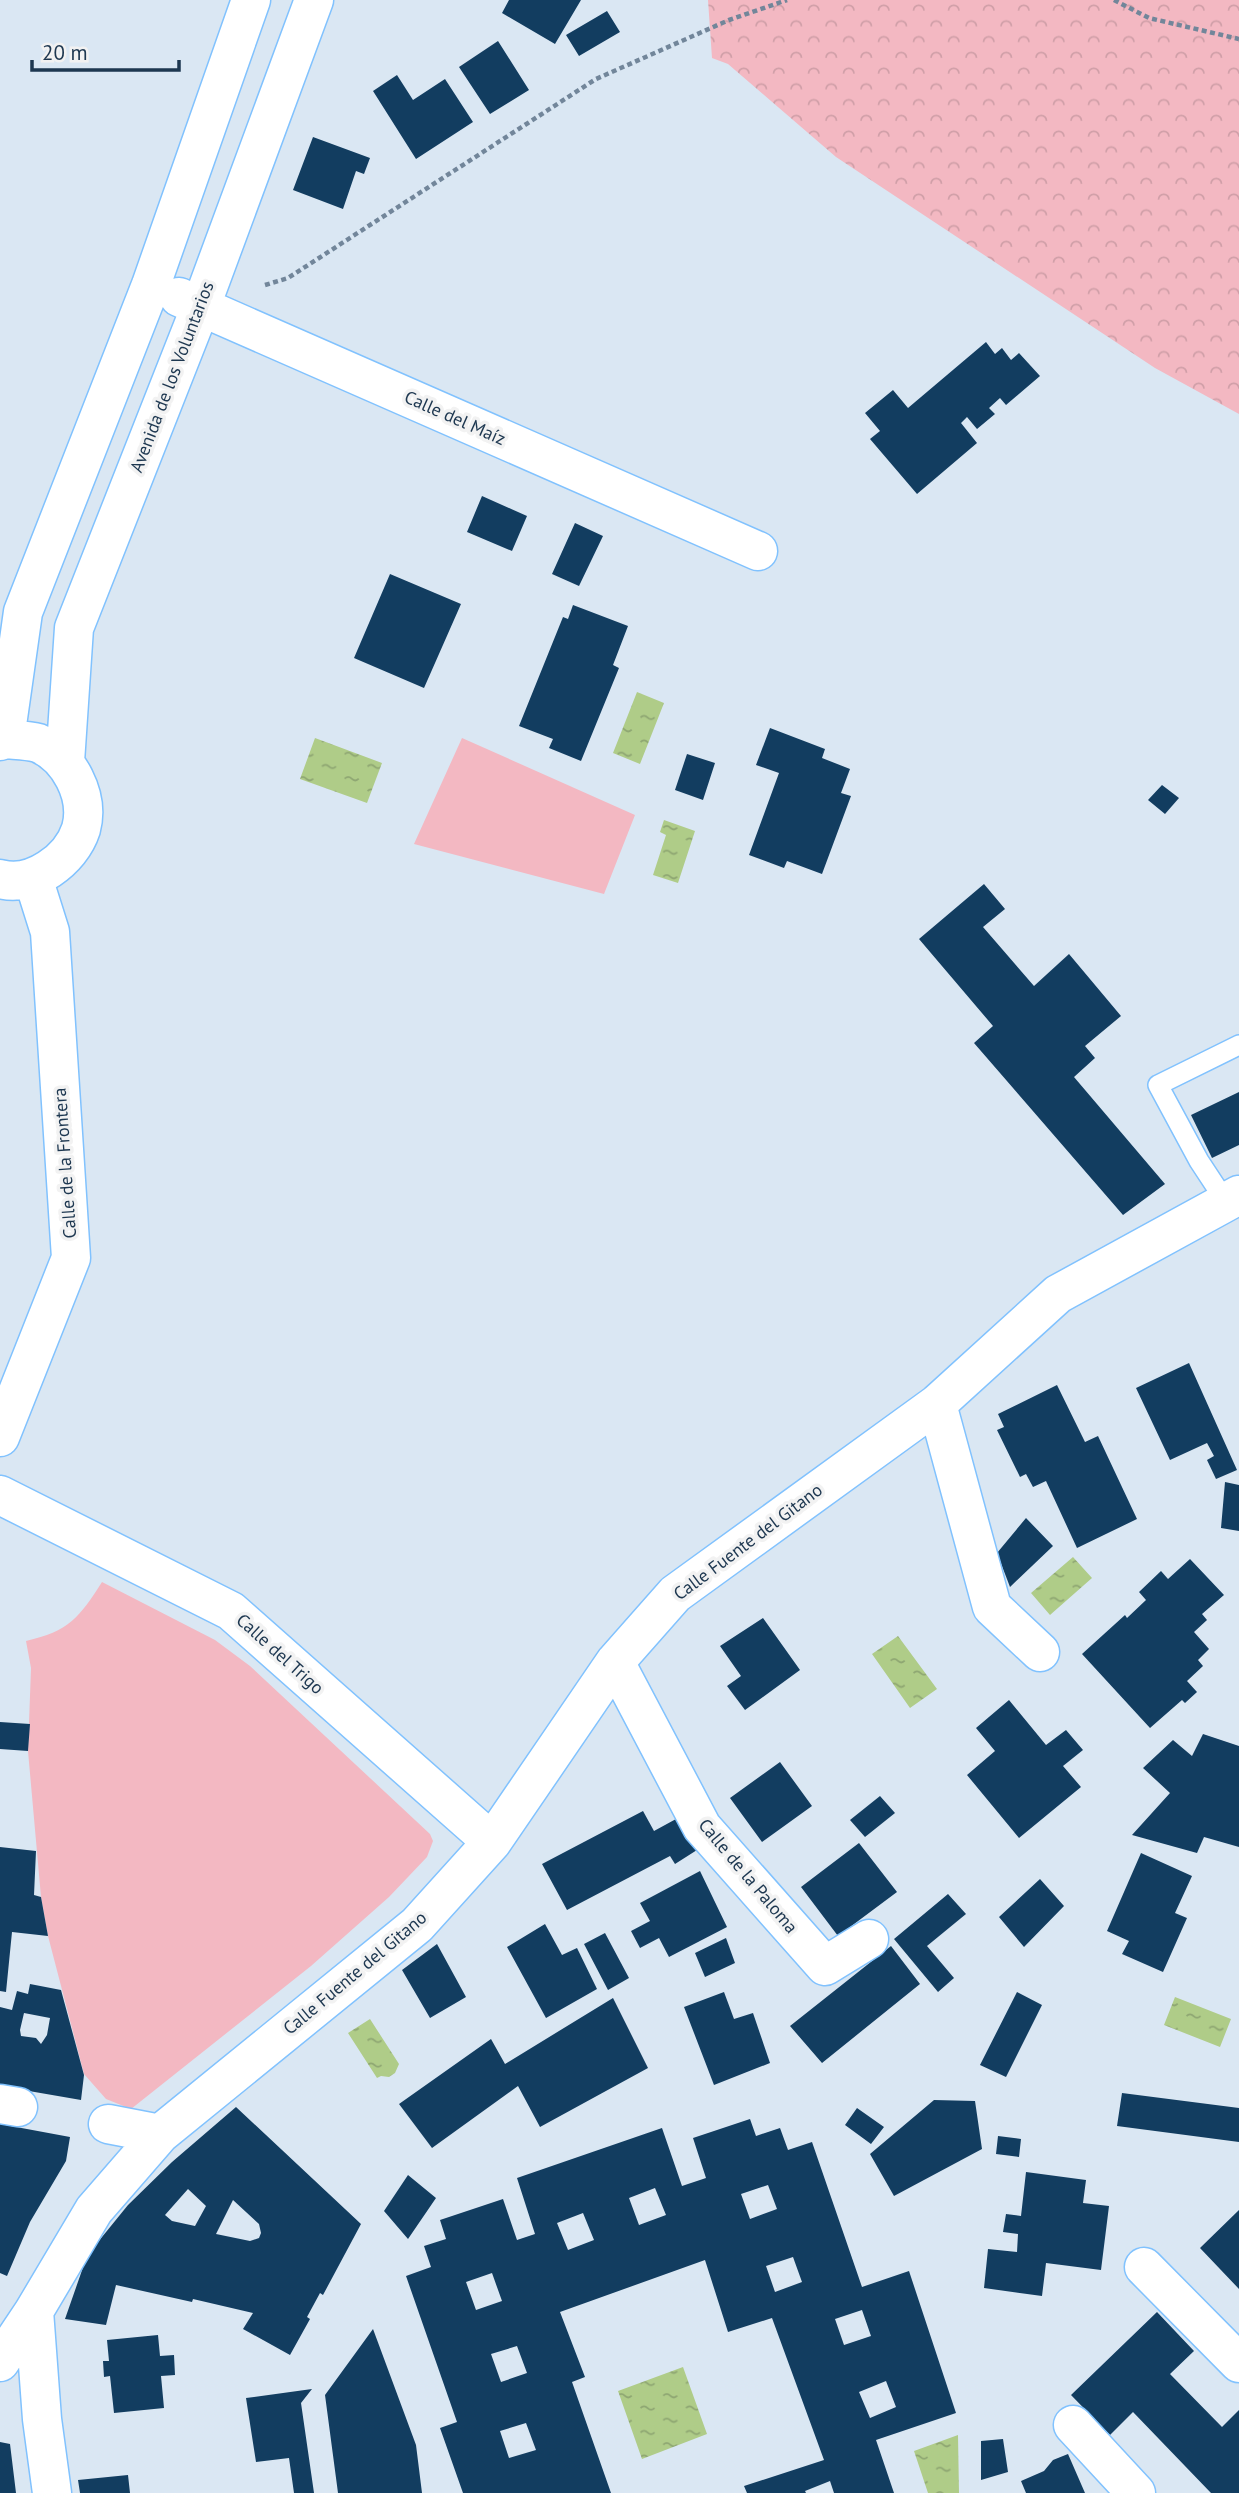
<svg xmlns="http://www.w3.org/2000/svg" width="1239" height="2493" viewBox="0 0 1239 2493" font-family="'PT Sans',sans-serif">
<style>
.green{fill:#f3b8c2}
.park{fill:url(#park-crowns)}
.water{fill:url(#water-ripples)}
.building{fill:#123d60;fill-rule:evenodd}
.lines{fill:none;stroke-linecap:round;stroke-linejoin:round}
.lane-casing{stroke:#81c2fe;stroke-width:22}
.street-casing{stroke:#81c2fe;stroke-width:41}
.path{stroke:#72869a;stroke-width:4.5;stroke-dasharray:5 3.5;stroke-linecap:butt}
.lane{stroke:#fff;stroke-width:19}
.street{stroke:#fff;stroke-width:38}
.labels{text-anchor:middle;stroke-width:7;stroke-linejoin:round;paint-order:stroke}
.street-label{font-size:18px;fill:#1d3750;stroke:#f2f2f2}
</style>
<defs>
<pattern id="park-crowns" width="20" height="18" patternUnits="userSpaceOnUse" patternTransform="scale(1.75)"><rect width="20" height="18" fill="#f3b8c2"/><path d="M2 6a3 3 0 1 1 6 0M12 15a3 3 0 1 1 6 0" fill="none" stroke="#d09fa8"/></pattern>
<pattern id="water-ripples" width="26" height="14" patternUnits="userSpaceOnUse" patternTransform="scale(1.75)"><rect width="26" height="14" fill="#afcc88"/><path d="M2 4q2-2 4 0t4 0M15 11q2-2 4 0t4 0" fill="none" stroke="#8ea672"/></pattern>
</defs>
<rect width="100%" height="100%" fill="#dae7f3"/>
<!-- green -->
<path class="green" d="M 462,738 L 635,815 L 604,894 L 414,844 Z
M 102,1582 L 215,1640 L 250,1666 L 430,1834 L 433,1841 L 427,1857 L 389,1897 L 311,1966 L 131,2109 L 106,2099 L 84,2074 L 48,1936 L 41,1897 L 28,1751 L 31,1668 L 26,1641 C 69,1631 79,1618 102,1582 Z"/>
<!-- park -->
<path class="park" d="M 708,0 L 1239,0 L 1239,414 L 1155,368 L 836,157 L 728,64 L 712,58 Z"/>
<!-- water -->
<path class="water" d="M 637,692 L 664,703 L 640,764 L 613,753 Z
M 315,738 L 382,763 L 367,803 L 300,779 Z
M 664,820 L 695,831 L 678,883 L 653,875 L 666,835 L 660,832 Z
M 1073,1557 L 1092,1578 L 1050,1615 L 1031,1593 Z
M 898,1636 L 937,1689 L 910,1708 L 872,1654 Z
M 1175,1997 L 1231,2019 L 1220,2047 L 1164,2025 Z
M 370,2019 L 399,2064 L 395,2073 L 389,2077 L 381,2076 L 377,2078 L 348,2033 Z
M 683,2367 L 707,2434 L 642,2459 L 618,2391 Z
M 958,2435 L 959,2493 L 928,2493 L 914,2451 Z"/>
<!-- building -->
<path class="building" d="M 509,0 L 581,0 L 555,44 L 502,13 Z
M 607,11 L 620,32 L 579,56 L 566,35 Z
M 498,41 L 529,90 L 490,114 L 459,67 Z
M 397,75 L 413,100 L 445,79 L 473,122 L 416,159 L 373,91 Z
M 313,137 L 370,158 L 364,174 L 356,171 L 343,209 L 293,190 Z
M 986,342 L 995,354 L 1002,348 L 1011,360 L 1019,353 L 1040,376 L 1006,405 L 1000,398 L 989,408 L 995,414 L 977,429 L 967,417 L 961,423 L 977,443 L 917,494 L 870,439 L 880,431 L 865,413 L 893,390 L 908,408 Z
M 482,496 L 527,516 L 512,551 L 467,532 Z
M 575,523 L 603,536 L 579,586 L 552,574 Z
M 390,574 L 461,604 L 424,688 L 354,658 Z
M 573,605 L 628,626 L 613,665 L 619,668 L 581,761 L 549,748 L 553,739 L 519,726 L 563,617 L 568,619 Z
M 770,728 L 825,749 L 822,758 L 850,769 L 841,793 L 851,796 L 822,874 L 787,861 L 784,868 L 749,855 L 779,773 L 756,765 Z
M 687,754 L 715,763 L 703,800 L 675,790 Z
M 1162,785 L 1179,798 L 1165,814 L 1148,800 Z
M 984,884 L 1005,909 L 983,927 L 1034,986 L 1069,954 L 1121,1016 L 1085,1046 L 1095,1058 L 1074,1077 L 1165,1184 L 1123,1215 L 974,1043 L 993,1026 L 919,939 Z
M 1239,1092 L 1239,1145 L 1212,1158 L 1191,1115 Z
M 1189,1363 L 1237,1470 L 1216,1479 L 1207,1460 L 1214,1456 L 1207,1443 L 1170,1460 L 1136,1388 Z
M 1057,1385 L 1085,1442 L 1098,1436 L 1137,1519 L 1077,1548 L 1046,1481 L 1033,1487 L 1026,1474 L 1020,1477 L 997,1430 L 1004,1427 L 998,1414 Z
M 1225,1482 L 1239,1485 L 1239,1531 L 1221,1528 Z
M 1026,1518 L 1053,1546 L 1010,1587 L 997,1553 Z
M 1190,1559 L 1224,1595 L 1202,1614 L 1207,1620 L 1194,1632 L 1209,1649 L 1198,1660 L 1203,1666 L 1187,1681 L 1197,1692 L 1185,1703 L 1182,1700 L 1150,1728 L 1082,1654 L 1125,1615 L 1127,1618 L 1146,1600 L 1139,1592 L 1161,1571 L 1168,1579 Z
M 763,1618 L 800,1670 L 745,1710 L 727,1686 L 741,1676 L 720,1646 Z
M 1009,1700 L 1046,1745 L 1066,1730 L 1083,1750 L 1063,1766 L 1081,1787 L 1019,1838 L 967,1775 L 995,1751 L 976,1728 Z
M 0,1722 L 30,1724 L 28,1751 L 0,1749 Z
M 1203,1734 L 1239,1746 L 1239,1847 L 1204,1837 L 1197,1853 L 1132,1835 L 1170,1793 L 1143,1768 L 1173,1740 L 1192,1756 Z
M 780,1762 L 812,1806 L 762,1842 L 730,1798 Z
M 880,1796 L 895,1813 L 865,1837 L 850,1820 Z
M 643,1811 L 654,1831 L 676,1819 L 697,1850 L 675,1864 L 670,1856 L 567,1910 L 542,1864 Z
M 859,1843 L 897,1892 L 838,1936 L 801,1887 Z
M 0,1847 L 36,1851 L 34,1895 L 41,1897 L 48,1936 L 12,1932 L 6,1992 L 0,1991 Z
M 1141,1853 L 1192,1876 L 1175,1913 L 1187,1918 L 1163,1972 L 1122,1954 L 1129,1941 L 1107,1931 Z
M 700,1871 L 727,1927 L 669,1957 L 659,1938 L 640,1948 L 631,1931 L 650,1921 L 640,1903 Z
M 1040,1879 L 1064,1906 L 1024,1947 L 999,1917 Z
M 948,1894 L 966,1914 L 927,1946 L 954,1978 L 938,1992 L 894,1939 Z
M 545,1924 L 562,1955 L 577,1948 L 597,1989 L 546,2018 L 507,1947 Z
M 605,1933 L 629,1978 L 608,1990 L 584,1944 Z
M 726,1938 L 735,1963 L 705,1977 L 695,1953 Z
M 437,1944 L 466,1997 L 430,2018 L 402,1970 Z
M 891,1946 L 920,1984 L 822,2063 L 790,2026 Z
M 30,1984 L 61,1990 L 84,2075 L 81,2100 L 0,2086 L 0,2007 L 12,2010 L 17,1991 L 28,1994 ZM 24,2013 L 50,2018 L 47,2035 L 41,2044 L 36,2038 L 21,2036 L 20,2030 Z
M 724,1992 L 734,2019 L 753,2013 L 770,2063 L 714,2085 L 684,2007 Z
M 1017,1992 L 1042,2005 L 1006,2077 L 980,2065 Z
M 613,1998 L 648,2068 L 540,2127 L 518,2086 L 432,2148 L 399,2104 L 491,2039 L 505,2064 Z
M 1122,2093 L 1239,2108 L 1239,2142 L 1117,2126 Z
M 934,2100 L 975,2101 L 982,2149 L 894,2196 L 870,2154 Z
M 236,2107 L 361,2224 L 323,2295 L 320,2293 L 307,2317 L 310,2319 L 290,2355 L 243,2329 L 253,2313 L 193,2299 L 192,2302 L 116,2285 L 106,2325 L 65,2319 L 87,2256 L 102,2237 L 128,2205 L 172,2162 ZM 188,2189 L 206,2206 L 195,2226 L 172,2221 L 165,2215 ZM 233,2200 L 259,2224 L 261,2233 L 259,2238 L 250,2241 L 216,2234 Z
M 857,2108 L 884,2127 L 871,2144 L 845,2125 Z
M 750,2119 L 756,2136 L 780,2128 L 788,2150 L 812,2142 L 862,2287 L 909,2271 L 956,2413 L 876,2440 L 894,2493 L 834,2493 L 830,2481 L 805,2491 L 806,2493 L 747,2493 L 744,2486 L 824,2460 L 772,2318 L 728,2332 L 705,2260 L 560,2312 L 585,2377 L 572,2382 L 611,2493 L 463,2493 L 440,2428 L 457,2422 L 406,2276 L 431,2267 L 424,2246 L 446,2239 L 440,2220 L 503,2199 L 517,2240 L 535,2234 L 517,2178 L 662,2128 L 682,2186 L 706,2178 L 693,2138 ZM 768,2185 L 777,2209 L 750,2219 L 741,2194 ZM 655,2188 L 666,2215 L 639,2225 L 629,2198 ZM 583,2213 L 594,2240 L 568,2250 L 557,2223 ZM 793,2257 L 802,2282 L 775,2292 L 766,2266 ZM 492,2273 L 502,2301 L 476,2310 L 466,2282 ZM 862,2310 L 871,2336 L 844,2345 L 835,2319 ZM 517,2346 L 527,2373 L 501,2382 L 491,2354 ZM 886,2381 L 896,2407 L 870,2418 L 859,2392 ZM 526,2423 L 536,2450 L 509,2458 L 500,2431 Z
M 0,2124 L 70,2137 L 66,2161 L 30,2222 L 7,2276 L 0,2273 Z
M 998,2136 L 1021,2139 L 1019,2157 L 996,2154 Z
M 1026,2172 L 1086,2180 L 1083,2203 L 1109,2206 L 1101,2270 L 1046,2263 L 1042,2296 L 984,2288 L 988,2249 L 1017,2252 L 1018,2234 L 1003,2232 L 1006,2214 L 1021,2216 Z
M 408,2175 L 436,2198 L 408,2239 L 384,2211 Z
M 1239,2210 L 1239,2289 L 1200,2248 Z
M 1157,2312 L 1194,2351 L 1170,2374 L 1222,2427 L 1239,2410 L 1239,2493 L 1211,2493 L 1133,2412 L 1110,2435 L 1071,2395 Z
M 373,2329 L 416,2445 L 422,2493 L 338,2493 L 325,2395 Z
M 158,2335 L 160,2356 L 174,2355 L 175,2375 L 161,2376 L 164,2408 L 114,2413 L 110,2376 L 104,2377 L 103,2361 L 109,2361 L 107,2340 Z
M 312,2389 L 301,2403 L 314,2493 L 294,2493 L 289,2458 L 256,2462 L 246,2398 Z
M 1003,2439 L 1008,2472 L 981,2480 L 981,2441 Z
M 0,2442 L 10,2444 L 16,2493 L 0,2493 Z
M 1068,2454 L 1085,2493 L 1026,2493 L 1021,2481 L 1044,2471 L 1053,2460 Z
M 128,2475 L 130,2493 L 80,2493 L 78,2480 Z"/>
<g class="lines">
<!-- lane casing -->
<g class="lane-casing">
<path id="lane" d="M 1226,1202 L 1199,1161 L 1158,1085 L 1239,1045"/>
</g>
<!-- street casing -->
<g class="street-casing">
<path id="street" d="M 179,297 L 758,551
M 5,739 L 23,612 L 151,285 L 251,0
M 0,741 L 5,739 C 15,740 28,740 38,743 C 69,756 90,796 81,829 C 71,860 33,888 0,879
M 65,762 L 74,628 L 201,306 L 314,0
M 937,1404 L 992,1607 L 1040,1652
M 0,1437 L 71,1258 L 50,932 L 33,878
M 0,1495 L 231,1611 L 492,1842
M 615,1662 L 702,1827 L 825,1966 L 869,1939
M 0,2104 L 18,2107
M 108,2124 L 160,2134
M 1144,2267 L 1239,2363
M 34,2311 L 42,2419 L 52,2493
M 0,2362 L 34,2311 L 94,2210 L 160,2134 L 417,1925 L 492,1842 L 615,1662 L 675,1594 L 937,1404 L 1058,1294 L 1239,1195
M 1073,2425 L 1136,2493"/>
</g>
<!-- path -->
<path class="path" d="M 1114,0 L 1149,18 L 1239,39
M 265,285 L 288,278 L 596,79 L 729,20 L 787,0"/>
<!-- lane -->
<use href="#lane" class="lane"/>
<!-- street -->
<use href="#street" class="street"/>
</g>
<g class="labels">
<!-- street labels -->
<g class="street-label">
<text transform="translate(172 377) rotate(-69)" y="6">Avenida de los Voluntarios</text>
<text transform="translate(455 418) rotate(24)" y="6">Calle del Maíz</text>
<text transform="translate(65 1163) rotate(-94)" y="6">Calle de la Frontera</text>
<text transform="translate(748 1542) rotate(-37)" y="6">Calle Fuente del Gitano</text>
<text transform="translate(280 1654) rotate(42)" y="6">Calle del Trigo</text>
<text transform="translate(748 1876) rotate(50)" y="6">Calle de la Paloma</text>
<text transform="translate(355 1973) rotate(-40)" y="6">Calle Fuente del Gitano</text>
</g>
</g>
<!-- scale -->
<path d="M32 60v10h147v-10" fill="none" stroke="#1d3750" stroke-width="3.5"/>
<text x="42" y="60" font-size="21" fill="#1d3750" stroke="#f2f2f2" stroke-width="5" paint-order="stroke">20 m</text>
</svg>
